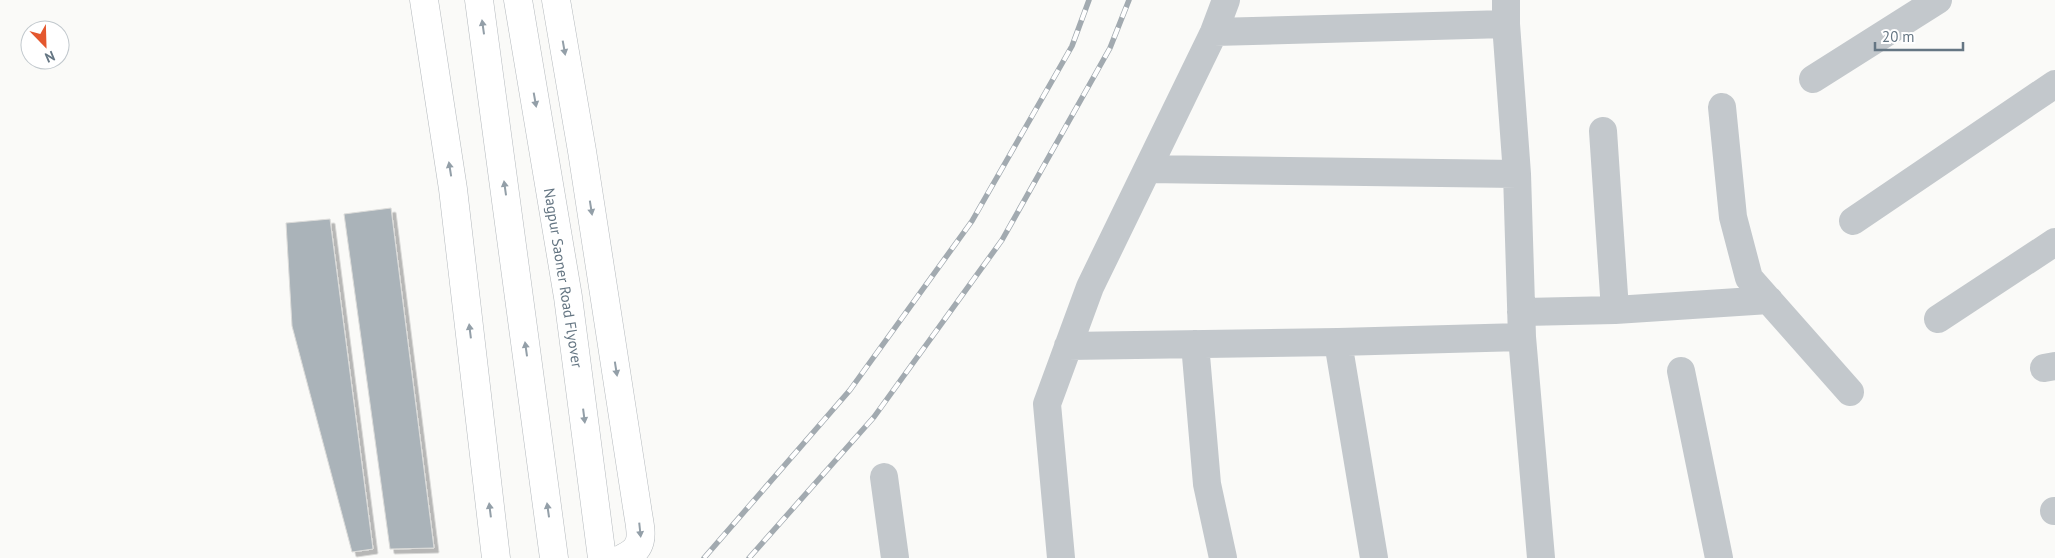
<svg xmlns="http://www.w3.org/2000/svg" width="2055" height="558" viewBox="0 0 2055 558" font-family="'PT Sans',sans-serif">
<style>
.building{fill:#aab3b9;stroke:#dcdcda;filter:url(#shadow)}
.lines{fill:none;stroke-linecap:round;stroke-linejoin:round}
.highway-casing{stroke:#b4b9bd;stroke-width:29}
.street{stroke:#c3c8cc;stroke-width:28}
.highway{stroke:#fff;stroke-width:28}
.rail-casing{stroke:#a2aab0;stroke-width:5.5}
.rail{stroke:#fff;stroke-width:4;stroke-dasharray:11;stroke-linecap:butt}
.oneway{fill:#939fa8}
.labels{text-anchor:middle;stroke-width:5;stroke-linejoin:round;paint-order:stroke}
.street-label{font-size:15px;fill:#657683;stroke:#fff}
</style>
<defs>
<filter id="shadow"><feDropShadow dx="4.5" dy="4.5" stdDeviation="0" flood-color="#0004"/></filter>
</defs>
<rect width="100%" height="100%" fill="#fafaf8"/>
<!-- building -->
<path class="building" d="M 391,208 L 434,548 L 390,549 L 344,214 Z
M 330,219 L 373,549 L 352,552 L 292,326 L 286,223 Z"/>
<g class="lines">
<!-- highway casing -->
<g class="highway-casing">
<path id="highway" d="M 424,0 L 453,189 L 496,558
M 479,0 L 554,558
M 518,0 L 568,297 L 602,558
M 556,0 L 582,151 L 637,507 C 640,530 648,547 623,558"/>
</g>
<!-- street -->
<path class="street" d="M 1506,0 L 1506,24
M 1214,32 L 1506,24 L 1517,174 L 1522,337 L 1541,558
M 1813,79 L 1938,0
M 1722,107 L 1733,217 L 1749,278 L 1850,392
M 1603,131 L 1615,310
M 1148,169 L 1517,174
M 1853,221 L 2055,84
M 1521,312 L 1615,310 L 1769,300
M 1938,319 L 2055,242
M 1338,342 L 1374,558
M 1195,344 L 1207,484 L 1223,558
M 1068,346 L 1338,342 L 1522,337
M 2044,368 L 2055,366
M 1681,371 L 1719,558
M 884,477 L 895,558
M 2054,511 L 2055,511
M 1061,558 L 1047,404 L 1090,287 L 1214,32 L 1226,0"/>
<!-- highway -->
<use href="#highway" class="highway"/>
<!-- rail casing -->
<g class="rail-casing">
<path id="rail" d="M 704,558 L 850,390 L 972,221 L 1072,46 L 1089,0
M 749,558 L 874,417 L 1002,240 L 1110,48 L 1129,0"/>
</g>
<!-- rail -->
<use href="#rail" class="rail"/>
</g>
<!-- one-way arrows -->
<defs><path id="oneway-solid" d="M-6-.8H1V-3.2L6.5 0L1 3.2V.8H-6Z" transform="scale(1.25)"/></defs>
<g class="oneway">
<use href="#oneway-solid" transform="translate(483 27) rotate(-98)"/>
<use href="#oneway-solid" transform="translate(564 48) rotate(80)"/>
<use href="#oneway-solid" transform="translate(535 100) rotate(80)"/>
<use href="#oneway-solid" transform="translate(450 169) rotate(-99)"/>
<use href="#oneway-solid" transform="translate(505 188) rotate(-98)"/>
<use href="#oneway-solid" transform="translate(591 208) rotate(81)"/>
<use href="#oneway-solid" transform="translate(470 331) rotate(-97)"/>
<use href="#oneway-solid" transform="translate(526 349) rotate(-98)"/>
<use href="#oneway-solid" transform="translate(616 369) rotate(81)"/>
<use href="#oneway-solid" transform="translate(584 416) rotate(83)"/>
<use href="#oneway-solid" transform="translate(490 510) rotate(-97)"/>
<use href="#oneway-solid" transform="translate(548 510) rotate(-98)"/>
<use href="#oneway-solid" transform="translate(640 530) rotate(84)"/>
</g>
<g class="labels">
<!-- street labels -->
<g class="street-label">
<text transform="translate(563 278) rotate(81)" y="5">Nagpur Saoner Road Flyover</text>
</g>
</g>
<!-- north arrow -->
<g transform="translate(45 45) rotate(157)"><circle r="24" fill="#ffffff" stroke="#c1c8cd"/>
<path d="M0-4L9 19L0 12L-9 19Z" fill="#e4572e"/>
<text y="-8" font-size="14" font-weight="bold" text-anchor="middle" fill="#657683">N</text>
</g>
<!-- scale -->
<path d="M1875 42v8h88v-8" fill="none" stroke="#657683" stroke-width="2.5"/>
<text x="1882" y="42" font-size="15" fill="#657683" stroke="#ffffff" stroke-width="4" paint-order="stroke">20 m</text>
</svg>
